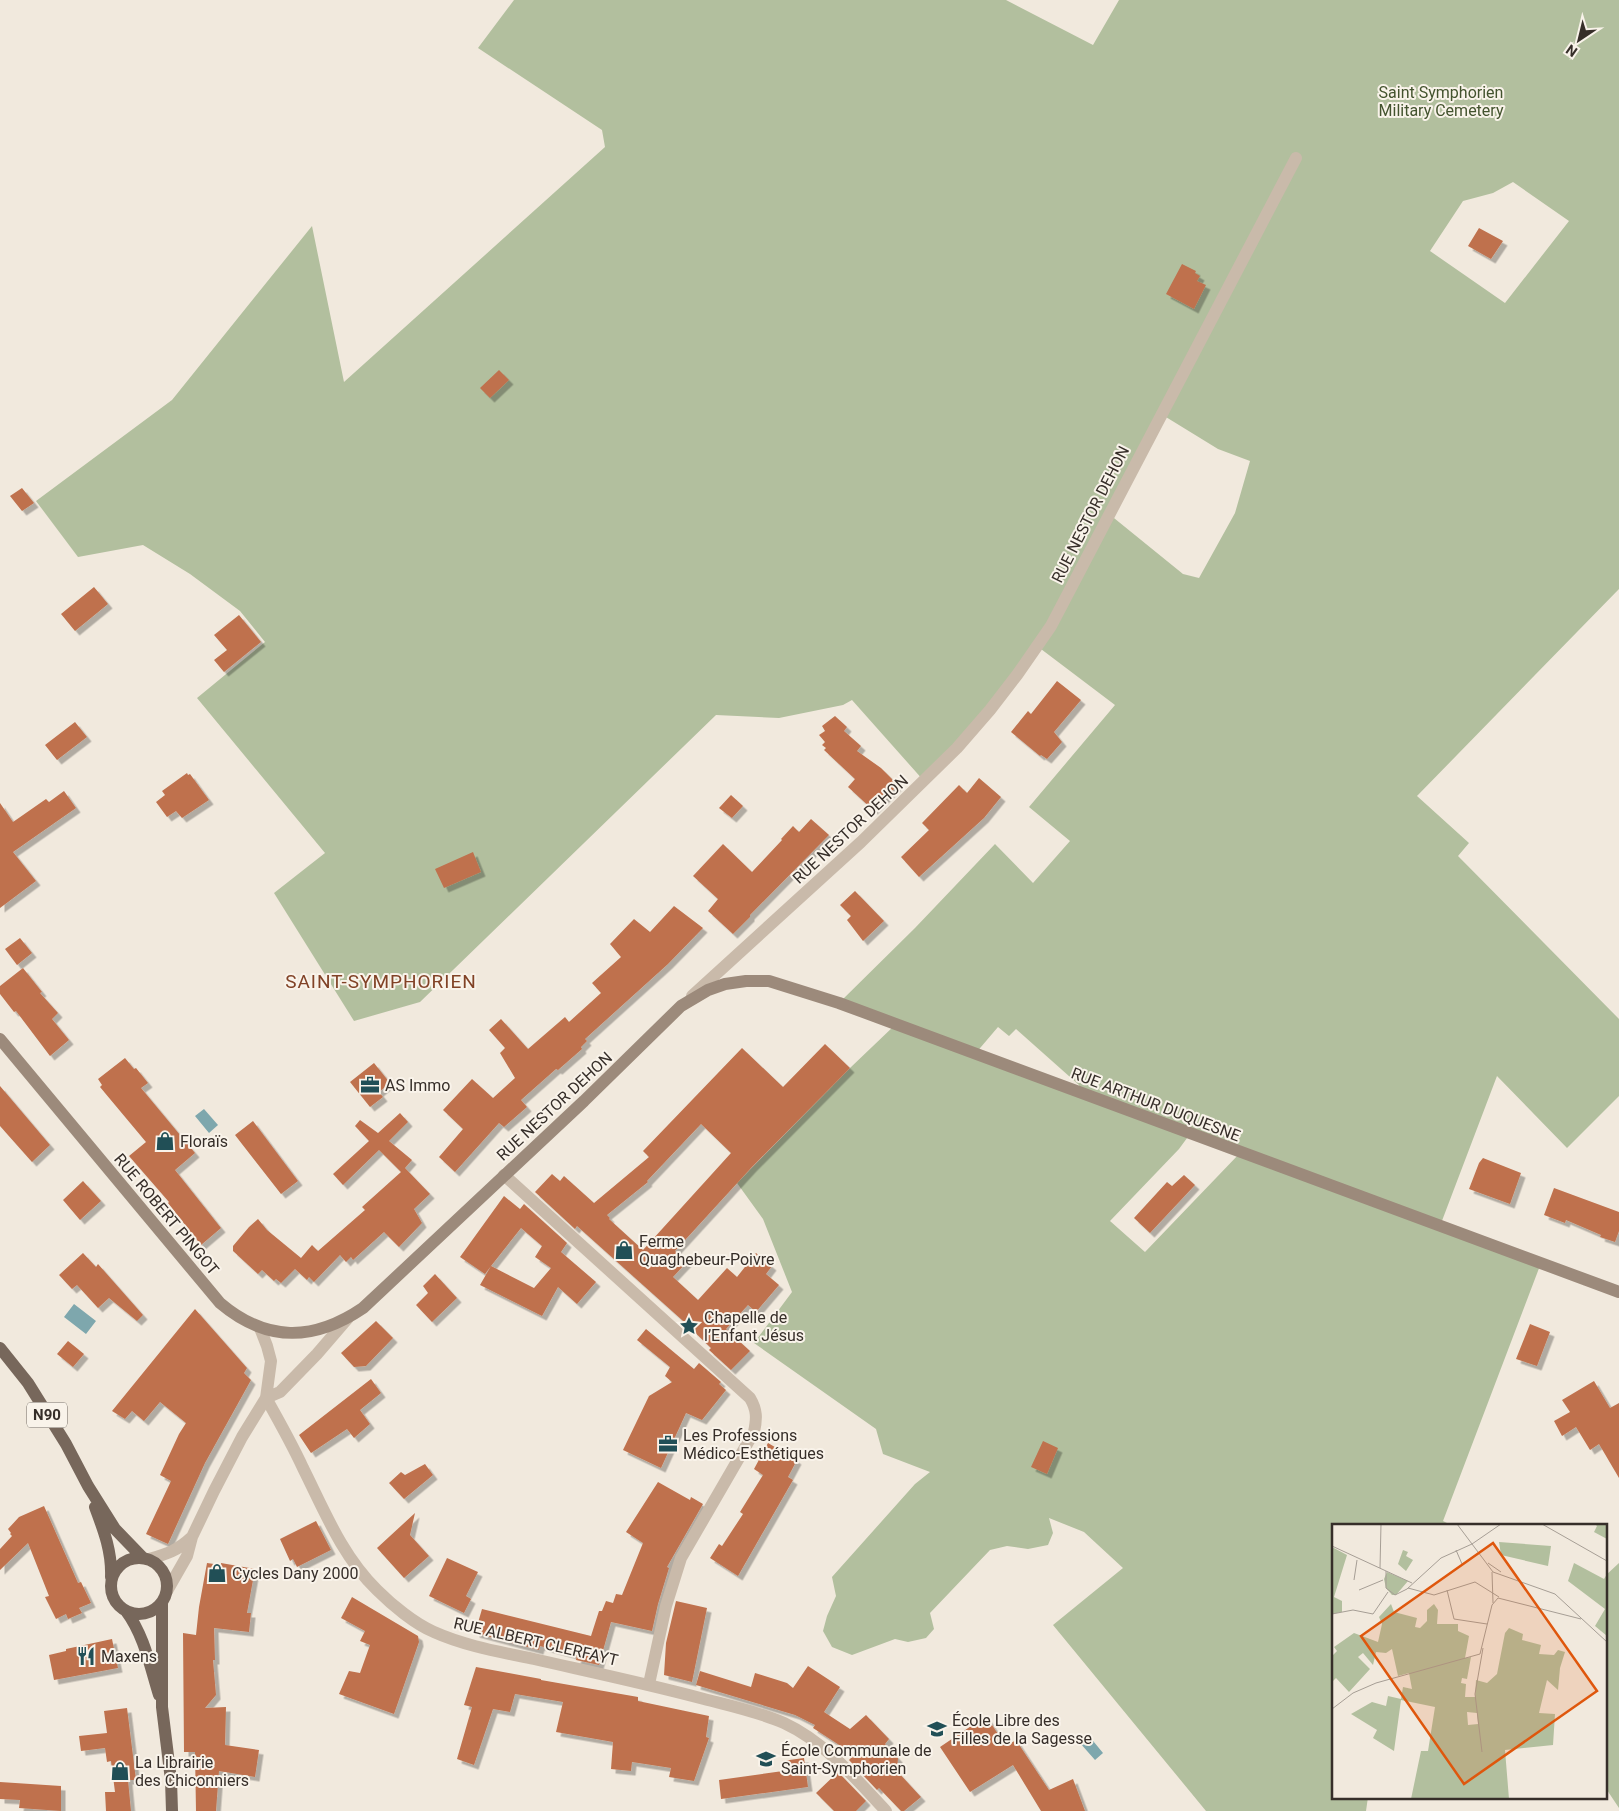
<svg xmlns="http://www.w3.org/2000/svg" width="1619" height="1811" viewBox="0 0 1619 1811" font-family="Roboto,sans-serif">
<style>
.green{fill:#b2bf9e;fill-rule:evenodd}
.water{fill:#7ea7ad}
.building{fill:#bf714d;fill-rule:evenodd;filter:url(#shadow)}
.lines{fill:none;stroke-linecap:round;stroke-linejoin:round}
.minor{stroke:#c9baaa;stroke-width:12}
.tertiary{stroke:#c9baaa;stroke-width:12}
.secondary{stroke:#9c8a7b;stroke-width:12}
.primary{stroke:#77675b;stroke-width:12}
.labels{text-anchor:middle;stroke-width:4;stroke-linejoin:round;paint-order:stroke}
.shield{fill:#f9f3ea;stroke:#706963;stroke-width:1}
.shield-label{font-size:15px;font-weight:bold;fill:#362e29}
.park-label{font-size:16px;fill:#43532e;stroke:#f9f3ea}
.street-label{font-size:16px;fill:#362e29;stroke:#f9f3ea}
.poi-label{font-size:16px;fill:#362e29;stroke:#f9f3ea;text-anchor:start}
.quarter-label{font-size:19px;letter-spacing:1px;fill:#814226;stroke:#f9f3ea}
.inset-road{fill:none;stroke:#a69e95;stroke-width:1}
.view{fill:#df570d;fill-opacity:0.15;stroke:#df570d;stroke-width:2.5}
.inset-edge{fill:none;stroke:#362e29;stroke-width:2.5}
</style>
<defs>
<filter id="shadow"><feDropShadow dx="4.5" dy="4.5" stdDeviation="0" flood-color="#0004"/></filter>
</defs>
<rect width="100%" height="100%" fill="#f1e9dd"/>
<!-- green -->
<path class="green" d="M 514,0 L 1006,0 L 1093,45 L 1119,0 L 1619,0 L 1619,589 L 1417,796 L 1469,843 L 1458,856 L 1619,1019 L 1619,1096 L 1567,1148 L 1497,1076 L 1440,1226 L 1541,1263 L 1443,1521 L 1451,1525 L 1333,1525 L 1333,1797 L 1368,1797 L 1366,1811 L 1206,1811 L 1053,1625 L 1123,1568 L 1084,1532 L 1049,1518 L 1053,1533 L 1048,1545 L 1028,1549 L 1007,1546 L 990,1550 L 930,1613 L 934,1629 L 926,1638 L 908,1642 L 895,1639 L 852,1655 L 832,1647 L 823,1631 L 827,1616 L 836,1596 L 832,1577 L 915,1484 L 930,1472 L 883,1454 L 876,1429 L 754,1343 L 792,1292 L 763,1219 L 737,1183 L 850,1068 L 895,1025 L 839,1003 L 915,928 L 995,844 L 1033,883 L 1070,841 L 1029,807 L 1115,705 L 1037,646 L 924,781 L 852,700 L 843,705 L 779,718 L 716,715 L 420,1002 L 354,1021 L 274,893 L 325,853 L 197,698 L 265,642 L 240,611 L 190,574 L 143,545 L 78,557 L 36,501 L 172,400 L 312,226 L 344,382 L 605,147 L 602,130 L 478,48 ZM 1513,182 L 1569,221 L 1505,303 L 1430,251 L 1463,201 L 1493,193 ZM 1161,414 L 1218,449 L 1250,461 L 1235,513 L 1199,578 L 1183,574 L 1109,514 ZM 998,1027 L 1009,1036 L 1016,1029 L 1079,1085 L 1080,1092 L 975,1054 ZM 1190,1134 L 1240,1153 L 1145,1252 L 1110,1221 L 1179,1149 Z
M 1619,1563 L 1619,1808 L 1605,1787 L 1605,1576 Z"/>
<!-- water -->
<path class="water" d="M 204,1109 L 218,1125 L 209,1133 L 195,1116 Z
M 74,1304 L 96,1321 L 86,1334 L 64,1317 Z
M 1089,1736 L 1103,1753 L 1095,1760 L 1080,1743 Z"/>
<!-- building -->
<path class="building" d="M 1479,228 L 1503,241 L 1491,259 L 1468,246 Z
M 1182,264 L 1196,271 L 1195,273 L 1200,276 L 1197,281 L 1206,285 L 1194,309 L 1166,294 Z
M 499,370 L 509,380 L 490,398 L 480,388 Z
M 22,488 L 34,503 L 22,511 L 10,496 Z
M 94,587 L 108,604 L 75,631 L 61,614 Z
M 239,615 L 261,642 L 224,672 L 214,660 L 227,650 L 214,635 Z
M 1057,681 L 1081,700 L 1054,732 L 1062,742 L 1047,759 L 1041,755 L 1040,756 L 1011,732 L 1028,711 L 1031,714 Z
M 835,716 L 847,727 L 844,731 L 861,746 L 857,751 L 881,768 L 898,785 L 873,810 L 848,787 L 855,779 L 824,750 L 826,748 L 822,745 L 825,742 L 819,735 L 825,731 L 822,726 Z
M 75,722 L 87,737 L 57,760 L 45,745 Z
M 187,773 L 188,775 L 190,774 L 209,800 L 182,818 L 176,811 L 167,817 L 156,802 L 165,795 L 162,791 Z
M 979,778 L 1001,797 L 984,818 L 919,877 L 901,857 L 929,830 L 922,823 L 959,785 L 967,793 Z
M 64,791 L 76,808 L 13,852 L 36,881 L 0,908 L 0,803 L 13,822 L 46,799 L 49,802 Z
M 731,795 L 743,806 L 732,818 L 719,808 Z
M 811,819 L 829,835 L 750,915 L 750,917 L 733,934 L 708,911 L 718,899 L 693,876 L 723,844 L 752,872 L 782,840 L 781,839 L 793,826 L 799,832 Z
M 473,852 L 481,872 L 444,888 L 435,869 Z
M 855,891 L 884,921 L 863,941 L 847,920 L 851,916 L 840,905 Z
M 674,906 L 703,928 L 668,964 L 585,1039 L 587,1041 L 581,1047 L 582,1049 L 558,1070 L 556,1069 L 521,1100 L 527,1107 L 504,1127 L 499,1123 L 455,1172 L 439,1157 L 463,1129 L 443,1110 L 472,1079 L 493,1098 L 515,1078 L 500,1053 L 505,1048 L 489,1030 L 501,1019 L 528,1049 L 565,1017 L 569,1022 L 601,993 L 592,983 L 621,957 L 610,944 L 634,919 L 650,932 Z
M 20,938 L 32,953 L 17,965 L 5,949 Z
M 23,968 L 42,992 L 40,993 L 58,1013 L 52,1019 L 69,1040 L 50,1056 L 16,1011 L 14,1012 L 0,994 L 0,986 Z
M 825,1044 L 850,1068 L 751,1168 L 675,1251 L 687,1262 L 673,1277 L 698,1300 L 727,1268 L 737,1277 L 756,1253 L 772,1266 L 766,1274 L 779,1285 L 756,1312 L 748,1305 L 726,1329 L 750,1351 L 731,1370 L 709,1350 L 711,1348 L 682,1320 L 577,1226 L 575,1229 L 535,1192 L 552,1174 L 560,1181 L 564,1176 L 594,1203 L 649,1157 L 643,1151 L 742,1048 L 783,1087 ZM 701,1124 L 731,1153 L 643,1250 L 609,1219 L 610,1218 L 607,1215 L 648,1182 L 647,1181 Z
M 125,1058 L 134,1069 L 136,1068 L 148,1083 L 141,1088 L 195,1153 L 175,1170 L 221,1228 L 201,1245 L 168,1203 L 169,1202 L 129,1156 L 146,1142 L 100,1087 L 102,1085 L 98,1079 Z
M 374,1063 L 390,1083 L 379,1092 L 383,1097 L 370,1107 L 350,1082 Z
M 0,1086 L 50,1145 L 32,1162 L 0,1126 Z
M 400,1113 L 408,1122 L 389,1141 L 412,1160 L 405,1168 L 430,1194 L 414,1209 L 422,1223 L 399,1247 L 384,1232 L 353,1260 L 351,1257 L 346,1262 L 340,1255 L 314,1282 L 309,1277 L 307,1280 L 295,1269 L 281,1283 L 276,1279 L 274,1281 L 262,1270 L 258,1274 L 233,1251 L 233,1246 L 249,1227 L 258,1219 L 267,1230 L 301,1258 L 312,1245 L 318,1251 L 365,1210 L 362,1207 L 401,1172 L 379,1150 L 343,1185 L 333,1174 L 369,1141 L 355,1126 L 360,1120 L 378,1133 Z
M 253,1121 L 298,1181 L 281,1194 L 235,1135 Z
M 1483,1158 L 1521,1173 L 1510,1204 L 1469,1189 L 1479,1163 Z
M 1184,1175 L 1195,1185 L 1150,1233 L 1134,1218 L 1167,1182 L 1172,1186 Z
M 83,1181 L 101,1201 L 80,1220 L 63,1200 Z
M 1554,1188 L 1619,1212 L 1619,1231 L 1615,1242 L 1600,1237 L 1601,1235 L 1566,1220 L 1565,1223 L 1544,1215 Z
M 504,1196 L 520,1209 L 524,1204 L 567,1243 L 561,1252 L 596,1282 L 577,1304 L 558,1287 L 542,1316 L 480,1285 L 491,1266 L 485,1274 L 460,1257 ZM 521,1228 L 542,1246 L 535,1257 L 551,1268 L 534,1288 L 491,1266 Z
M 83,1253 L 96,1267 L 98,1264 L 143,1315 L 137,1321 L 109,1298 L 98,1308 L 77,1285 L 72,1289 L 59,1275 Z
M 435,1274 L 457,1298 L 432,1322 L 416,1305 L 428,1293 L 423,1286 Z
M 195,1309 L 247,1368 L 244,1373 L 251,1380 L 205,1463 L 168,1544 L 146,1534 L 171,1481 L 160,1475 L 179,1434 L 186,1423 L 160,1402 L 144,1421 L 132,1411 L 125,1419 L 112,1411 Z
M 376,1321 L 393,1338 L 366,1366 L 354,1367 L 341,1353 Z
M 1530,1324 L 1550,1332 L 1537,1366 L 1516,1359 Z
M 646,1329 L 694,1369 L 699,1363 L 721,1382 L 719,1384 L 726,1390 L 702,1420 L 686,1413 L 661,1468 L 623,1450 L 649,1396 L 672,1382 L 665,1376 L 670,1367 L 637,1340 Z
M 68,1341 L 84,1354 L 73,1367 L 57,1354 Z
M 371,1379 L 381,1393 L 360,1410 L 370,1424 L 354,1438 L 347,1429 L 311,1453 L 299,1435 Z
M 1594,1381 L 1610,1408 L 1619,1403 L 1619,1478 L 1599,1444 L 1590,1450 L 1576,1427 L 1562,1436 L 1554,1421 L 1570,1412 L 1562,1400 Z
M 1043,1441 L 1058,1448 L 1047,1474 L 1031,1467 Z
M 768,1443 L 797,1460 L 788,1477 L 793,1480 L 738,1576 L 710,1558 L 719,1544 L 722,1546 L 743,1514 L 740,1512 L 763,1475 L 754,1469 Z
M 425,1464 L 433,1475 L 404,1499 L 389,1483 L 401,1472 L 405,1475 Z
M 658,1482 L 690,1500 L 691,1497 L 703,1504 L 667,1567 L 669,1568 L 658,1604 L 652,1631 L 611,1622 L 599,1665 L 576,1660 L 577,1656 L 540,1646 L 539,1650 L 475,1633 L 482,1609 L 591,1636 L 599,1611 L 602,1611 L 606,1601 L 613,1603 L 616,1594 L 622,1595 L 643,1543 L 626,1532 Z
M 44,1506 L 78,1583 L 81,1582 L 91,1603 L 79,1608 L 82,1613 L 68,1619 L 66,1614 L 56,1619 L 45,1597 L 49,1596 L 28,1543 L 0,1570 L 0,1549 L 12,1536 L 10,1534 L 11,1533 L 8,1529 L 19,1517 Z
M 415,1513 L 410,1535 L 429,1556 L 404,1578 L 377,1548 Z
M 316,1521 L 331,1550 L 297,1567 L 293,1559 L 290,1561 L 280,1539 Z
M 447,1558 L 478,1572 L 466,1596 L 471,1599 L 464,1613 L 429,1596 Z
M 207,1563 L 221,1565 L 221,1563 L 255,1569 L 247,1613 L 251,1613 L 249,1632 L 214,1628 L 215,1660 L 213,1660 L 216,1695 L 205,1708 L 226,1707 L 225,1745 L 259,1750 L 255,1777 L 219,1771 L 216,1811 L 196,1811 L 195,1752 L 184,1752 L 183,1633 L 196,1635 L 199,1607 Z
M 352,1597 L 418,1636 L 419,1642 L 394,1714 L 339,1694 L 349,1671 L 360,1673 L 370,1645 L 360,1641 L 365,1631 L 341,1618 Z
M 676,1601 L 707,1608 L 692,1682 L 664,1675 L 666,1643 Z
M 112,1639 L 118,1668 L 54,1680 L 49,1655 L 66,1651 L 66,1649 Z
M 808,1666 L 840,1687 L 824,1712 L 850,1729 L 866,1715 L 889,1739 L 885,1744 L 898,1758 L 897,1771 L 921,1797 L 904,1811 L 901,1811 L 879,1788 L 877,1790 L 849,1760 L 851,1758 L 846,1753 L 850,1752 L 813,1728 L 815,1725 L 795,1715 L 696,1685 L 700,1671 L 751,1687 L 755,1673 L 787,1683 L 793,1688 Z
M 476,1667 L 541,1679 L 541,1680 L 638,1697 L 638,1701 L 709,1716 L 706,1737 L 709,1738 L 694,1781 L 669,1777 L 671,1768 L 632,1762 L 631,1771 L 611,1769 L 613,1742 L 556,1732 L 563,1702 L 515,1694 L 510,1712 L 493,1709 L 474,1765 L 457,1759 L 472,1707 L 464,1705 Z
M 127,1708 L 136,1780 L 128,1780 L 131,1811 L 106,1811 L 105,1792 L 115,1792 L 111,1761 L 107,1762 L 105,1748 L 81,1751 L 79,1736 L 107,1733 L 104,1711 Z
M 986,1716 L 1006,1746 L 1016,1740 L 1049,1790 L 1073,1779 L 1085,1811 L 1041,1811 L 1013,1765 L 970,1792 L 940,1747 Z
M 804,1758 L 808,1787 L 721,1799 L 719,1780 L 783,1771 L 782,1761 Z
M 838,1772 L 866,1801 L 856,1811 L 834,1811 L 816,1793 Z
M 0,1782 L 61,1786 L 61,1811 L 19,1808 L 20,1800 L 0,1799 Z"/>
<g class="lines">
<!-- minor -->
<path class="minor" d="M 692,996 L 861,842 L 957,748 L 990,710 L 1017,675 L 1051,626 L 1296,158
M 504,1175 L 750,1398 C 757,1410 757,1418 754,1432 L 681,1558 L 666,1606 L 649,1684
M 266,1398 C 279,1421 292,1444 303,1468 C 324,1510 342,1556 377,1590 C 392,1605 415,1624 434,1632 C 465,1646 501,1652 534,1659 C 591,1672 648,1684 704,1699 C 731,1706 759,1712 784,1723 C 825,1742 856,1779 886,1811"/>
<!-- tertiary -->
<path class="tertiary" d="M 266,1398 L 280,1392 L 317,1354 L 348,1318
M 149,1559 C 167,1554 177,1551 192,1537
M 167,1591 L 187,1556 L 192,1537 L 214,1491 L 242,1437 L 266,1398 L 271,1361 L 267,1346 L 260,1328"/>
<!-- secondary -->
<path class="secondary" d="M 0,1039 L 220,1303 C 266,1342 313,1342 363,1308 L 584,1101 L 681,1006 L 708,990 L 725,984 L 746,981 L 769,981 L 839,1003 L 1619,1292"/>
<!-- primary -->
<path class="primary" d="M 0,1348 L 28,1383 L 66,1444 L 88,1486 L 115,1529 L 143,1558
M 95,1507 C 104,1531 112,1552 111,1577
M111 1586a28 28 0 1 1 56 0a28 28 0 1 1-56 0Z
M 162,1602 L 162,1707 L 171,1780 L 172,1811
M 126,1611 C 144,1635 150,1666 159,1695"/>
</g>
<!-- icons -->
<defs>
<g id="office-bare" transform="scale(1.5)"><path d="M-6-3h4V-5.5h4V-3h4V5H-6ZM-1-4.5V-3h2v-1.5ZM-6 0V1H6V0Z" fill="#214f56" stroke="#f9f3ea" stroke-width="2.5" paint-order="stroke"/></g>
<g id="shop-bare" transform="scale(1.5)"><path d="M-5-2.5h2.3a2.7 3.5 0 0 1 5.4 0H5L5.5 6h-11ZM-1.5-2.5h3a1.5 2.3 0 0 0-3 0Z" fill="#214f56" stroke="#f9f3ea" stroke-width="2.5" paint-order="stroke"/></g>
<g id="sight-bare" transform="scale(1.5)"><path d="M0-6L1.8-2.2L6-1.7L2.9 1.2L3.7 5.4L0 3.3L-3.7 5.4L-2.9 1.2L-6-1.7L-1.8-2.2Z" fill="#214f56" stroke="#f9f3ea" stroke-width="2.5" paint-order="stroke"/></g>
<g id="restaurant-bare" transform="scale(1.5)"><path d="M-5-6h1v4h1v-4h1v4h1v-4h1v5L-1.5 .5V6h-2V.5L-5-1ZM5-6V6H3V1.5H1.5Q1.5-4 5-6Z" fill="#214f56" stroke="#f9f3ea" stroke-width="2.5" paint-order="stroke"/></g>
<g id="school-bare" transform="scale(1.5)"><path d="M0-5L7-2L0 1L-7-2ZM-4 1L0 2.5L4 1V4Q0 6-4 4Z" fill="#214f56" stroke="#f9f3ea" stroke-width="2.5" paint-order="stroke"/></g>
</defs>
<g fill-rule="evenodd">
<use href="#office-bare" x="370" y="1085"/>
<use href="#shop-bare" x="165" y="1141"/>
<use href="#shop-bare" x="624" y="1250"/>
<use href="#sight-bare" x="689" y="1326"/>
<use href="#office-bare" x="668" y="1444"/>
<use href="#shop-bare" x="217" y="1573"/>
<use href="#restaurant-bare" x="86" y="1656"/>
<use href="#school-bare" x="937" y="1729"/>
<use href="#school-bare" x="766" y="1759"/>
<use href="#shop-bare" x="120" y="1771"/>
</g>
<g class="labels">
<!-- shield labels -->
<rect class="shield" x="27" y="1402.5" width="40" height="25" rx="4"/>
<g class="shield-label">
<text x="47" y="1420">N90</text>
</g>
<!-- park labels -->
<g class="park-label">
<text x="1441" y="98">Saint Symphorien<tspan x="1441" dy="18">Military Cemetery</tspan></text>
</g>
<!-- street labels -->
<g class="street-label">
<text transform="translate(1090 514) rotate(-63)" y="6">RUE NESTOR DEHON</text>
<text transform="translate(850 829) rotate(-43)" y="6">RUE NESTOR DEHON</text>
<text transform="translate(1156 1104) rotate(21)" y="6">RUE ARTHUR DUQUESNE</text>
<text transform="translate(554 1106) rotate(-43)" y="6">RUE NESTOR DEHON</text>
<text transform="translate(167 1214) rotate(50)" y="6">RUE ROBERT PINGOT</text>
<text transform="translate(536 1641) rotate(13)" y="6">RUE ALBERT CLERFAYT</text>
</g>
<!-- poi labels -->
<g class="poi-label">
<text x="385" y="1091">AS Immo</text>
<text x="180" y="1147">Floraïs</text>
<text x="639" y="1247">Ferme<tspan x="639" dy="18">Quaghebeur-Poivre</tspan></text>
<text x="704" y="1323">Chapelle de<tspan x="704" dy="18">l’Enfant Jésus</tspan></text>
<text x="683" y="1441">Les Professions<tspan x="683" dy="18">Médico-Esthétiques</tspan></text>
<text x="232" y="1579">Cycles Dany 2000</text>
<text x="101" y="1662">Maxens</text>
<text x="952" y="1726">École Libre des<tspan x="952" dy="18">Filles de la Sagesse</tspan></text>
<text x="781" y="1756">École Communale de<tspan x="781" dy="18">Saint-Symphorien</tspan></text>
<text x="135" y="1768">La Librairie<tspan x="135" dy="18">des Chiconniers</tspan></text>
</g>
<!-- quarter labels -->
<g class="quarter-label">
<text x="381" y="988">SAINT-SYMPHORIEN</text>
</g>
</g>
<!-- overview -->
<g transform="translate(1332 1524)">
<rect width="275" height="275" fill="#f1e9dd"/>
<path d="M 263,0 L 275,0 L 275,15 L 262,8 L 265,2 ZM 167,18 L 219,22 L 216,42 L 169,31 ZM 0,23 L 15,31 L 2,73 L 10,77 L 10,88 L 0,90 ZM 71,26 L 76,28 L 74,32 L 81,36 L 74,47 L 66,40 ZM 242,39 L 272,55 L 275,50 L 275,112 L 263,102 L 273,85 L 236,57 ZM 55,48 L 76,57 L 64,71 L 60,71 L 54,64 L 52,55 ZM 59,80 L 62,88 L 85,94 L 83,103 L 88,104 L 95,97 L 95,86 L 102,80 L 106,86 L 105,100 L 126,100 L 126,107 L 137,112 L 133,134 L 139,133 L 135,155 L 130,154 L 129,159 L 134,160 L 133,173 L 143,173 L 144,156 L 155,159 L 165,150 L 173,109 L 177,104 L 191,110 L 190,116 L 209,121 L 207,130 L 222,131 L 226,126 L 233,128 L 228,144 L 226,166 L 215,156 L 207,189 L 223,190 L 221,221 L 173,226 L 177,275 L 79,275 L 89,227 L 96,227 L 103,183 L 69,176 L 62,227 L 41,214 L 45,206 L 19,190 L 40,178 L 54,182 L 56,172 L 69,175 L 71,163 L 80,165 L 77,149 L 66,152 L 60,125 L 54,129 L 44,128 L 41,141 L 31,129 L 26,133 L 38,145 L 17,168 L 4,154 L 0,158 L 0,132 L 5,127 L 2,123 L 22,109 L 46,118 L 50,100 L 47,93 ZM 135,188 L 145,189 L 146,200 L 136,201 Z" fill="#b2bf9e" fill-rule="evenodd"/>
<path class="inset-road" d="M 125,0 L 161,48 L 223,70 L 275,118M 210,0 L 275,37M 0,22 L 80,59M 124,26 L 130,40M 156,39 L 169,48M 48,44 L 49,0M 54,47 L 54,64 L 63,71 L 75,65 L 109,34 L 140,20 L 169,0M 160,48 L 161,79M 22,56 L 25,36M 76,64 L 102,71 L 143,58 L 167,73M 27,66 L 51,56M 115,66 L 122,95 L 155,100M 0,90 L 21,86 L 41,90 L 56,68M 0,185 L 21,169 L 44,159 L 148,130 L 160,81 L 166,74 L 249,95M 150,228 L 143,170 L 151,124"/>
<path class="view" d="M 161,19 L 265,167 L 132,260 L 29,112 Z"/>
<rect width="275" height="275" class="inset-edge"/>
</g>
<!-- north arrow -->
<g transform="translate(1579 40) rotate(215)" stroke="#f9f3ea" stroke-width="4" paint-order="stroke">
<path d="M0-4L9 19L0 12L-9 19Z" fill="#362e29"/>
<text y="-8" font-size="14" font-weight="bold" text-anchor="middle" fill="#362e29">N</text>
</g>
</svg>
